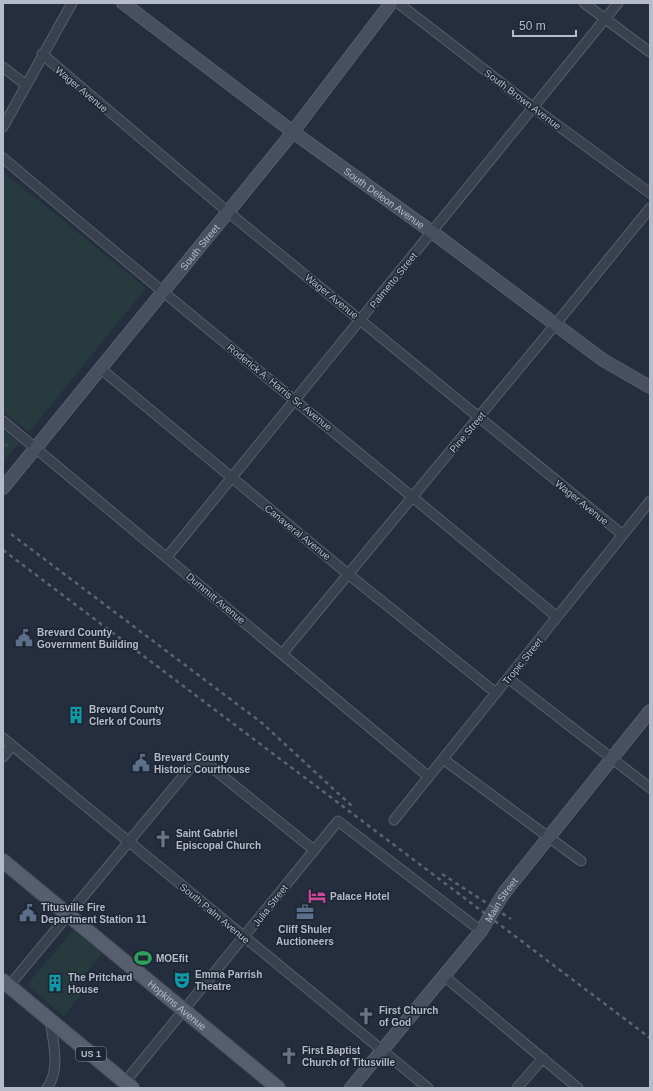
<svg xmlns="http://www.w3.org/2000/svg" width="653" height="1091" viewBox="0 0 653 1091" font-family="Helvetica,sans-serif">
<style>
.grass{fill:url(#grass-tufts)}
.green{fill:#273b3f}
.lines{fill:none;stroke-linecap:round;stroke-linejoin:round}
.street-casing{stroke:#575e6c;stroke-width:11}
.secondary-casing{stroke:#575e6c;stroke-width:14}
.primary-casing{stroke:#424957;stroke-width:16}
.street{stroke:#39404e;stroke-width:9}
.secondary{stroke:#474f61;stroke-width:12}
.primary{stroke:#575f6e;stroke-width:14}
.rail{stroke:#5b6475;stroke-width:2.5;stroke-dasharray:4 4;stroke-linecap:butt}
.labels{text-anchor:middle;stroke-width:3;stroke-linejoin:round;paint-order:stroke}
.shield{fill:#1e2533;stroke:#888e9c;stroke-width:1}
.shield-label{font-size:9px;font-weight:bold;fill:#b5bbc9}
.street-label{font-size:10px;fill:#b5bbc9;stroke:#1e2533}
.poi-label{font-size:10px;font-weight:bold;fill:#b5bbc9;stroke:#1e2533;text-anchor:start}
</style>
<defs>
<pattern id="grass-tufts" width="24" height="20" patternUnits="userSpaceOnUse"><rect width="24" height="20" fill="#273b3f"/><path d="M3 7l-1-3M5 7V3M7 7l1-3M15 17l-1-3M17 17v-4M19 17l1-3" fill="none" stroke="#445559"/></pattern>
</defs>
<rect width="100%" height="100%" fill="#252e3e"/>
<!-- grass -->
<path class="grass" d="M 3,430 L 19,443 L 3,461 Z"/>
<!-- green -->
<path class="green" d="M 3,172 L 146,288 L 29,432 L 3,411 Z
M 73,930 L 102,954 L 76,984 L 84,991 L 64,1016 L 27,985 Z"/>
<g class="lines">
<!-- street casing -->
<g class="street-casing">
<path id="street" d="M 398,3 L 534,108 L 650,193
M 584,3 L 650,52
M 42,54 L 228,212 L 623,535
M 3,67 L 26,85
M 3,127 L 72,3
M 3,158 C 186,313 373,463 557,617
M 101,369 L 348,574 L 496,693
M 3,421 L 429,777
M 167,557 L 618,3
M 282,654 L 555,325 L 650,208
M 508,678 L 650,788
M 3,738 L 428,1088
M 3,757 L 12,746
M 443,759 L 581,861
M 394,820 L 650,501
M 444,976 L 578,1088
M 9,986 L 199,757 L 314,850
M 125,1082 L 338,821 L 481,931
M 47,1088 C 61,1069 53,1042 50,1020
M 517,1088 L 543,1058"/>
</g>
<!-- secondary casing -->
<g class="secondary-casing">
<g id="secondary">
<path id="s1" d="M 123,3 L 293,132 L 432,232 L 603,360 L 650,387"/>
<path id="s2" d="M 3,488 L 285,142 L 391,3"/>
<path id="s3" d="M 351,1088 L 481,931 L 504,893 L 650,711"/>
</g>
</g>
<!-- primary casing -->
<g class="primary-casing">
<g id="primary">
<path id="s4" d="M 3,861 L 278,1088"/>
<path d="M 3,981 L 132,1088"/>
</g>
</g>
<!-- street -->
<use href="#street" class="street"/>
<!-- secondary -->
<use href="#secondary" class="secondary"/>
<!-- primary -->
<use href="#primary" class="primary"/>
<!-- rail -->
<path class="rail" d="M 11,534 L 262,723 L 353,807
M 3,550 L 650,1038
M 442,874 L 511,919"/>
</g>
<!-- icons -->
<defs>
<g id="civic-bare" transform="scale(1.38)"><path d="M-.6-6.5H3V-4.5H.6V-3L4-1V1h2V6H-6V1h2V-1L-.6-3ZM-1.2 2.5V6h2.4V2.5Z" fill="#5c6f8a" stroke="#1e2533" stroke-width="2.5" paint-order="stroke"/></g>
<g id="building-bare" transform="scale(1.38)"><path d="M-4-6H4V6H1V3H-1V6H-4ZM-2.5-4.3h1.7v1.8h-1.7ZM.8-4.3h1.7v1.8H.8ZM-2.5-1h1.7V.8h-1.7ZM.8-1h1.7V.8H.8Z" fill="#0f9aa8" stroke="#1e2533" stroke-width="2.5" paint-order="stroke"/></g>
<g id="church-bare" transform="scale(1.38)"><path d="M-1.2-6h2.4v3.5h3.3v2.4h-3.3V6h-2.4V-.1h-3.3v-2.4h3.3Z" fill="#6b7280" stroke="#1e2533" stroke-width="2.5" paint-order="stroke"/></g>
<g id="hotel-bare" transform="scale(1.38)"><path d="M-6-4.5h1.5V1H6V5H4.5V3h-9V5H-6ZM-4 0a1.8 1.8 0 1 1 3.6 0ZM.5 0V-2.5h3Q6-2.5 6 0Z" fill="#d1479c" stroke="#1e2533" stroke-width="2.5" paint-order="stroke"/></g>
<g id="office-bare" transform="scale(1.38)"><path d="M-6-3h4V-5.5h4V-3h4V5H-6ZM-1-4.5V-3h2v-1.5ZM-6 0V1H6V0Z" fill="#5c6f8a" stroke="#1e2533" stroke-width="2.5" paint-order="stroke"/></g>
<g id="stadium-bare" transform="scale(1.38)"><path d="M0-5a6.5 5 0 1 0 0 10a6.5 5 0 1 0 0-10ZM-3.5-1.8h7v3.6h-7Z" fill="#2e9e5b" stroke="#1e2533" stroke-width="2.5" paint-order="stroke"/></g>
<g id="theatre-bare" transform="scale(1.38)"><path d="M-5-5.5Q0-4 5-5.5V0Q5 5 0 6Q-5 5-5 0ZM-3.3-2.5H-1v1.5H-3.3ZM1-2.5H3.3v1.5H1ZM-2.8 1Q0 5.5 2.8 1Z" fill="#0f9aa8" stroke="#1e2533" stroke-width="2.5" paint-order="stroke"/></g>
</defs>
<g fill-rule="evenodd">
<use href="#civic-bare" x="24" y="638"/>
<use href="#building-bare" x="76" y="715"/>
<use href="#civic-bare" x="141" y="763"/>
<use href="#church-bare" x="163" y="839"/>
<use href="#hotel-bare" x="317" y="896"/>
<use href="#office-bare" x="305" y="912"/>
<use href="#civic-bare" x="28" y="913"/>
<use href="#stadium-bare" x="143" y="958"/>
<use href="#theatre-bare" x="182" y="980"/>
<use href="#building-bare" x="55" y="983"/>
<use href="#church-bare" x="366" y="1016"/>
<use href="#church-bare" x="289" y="1056"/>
</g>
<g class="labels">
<!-- shield labels -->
<rect class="shield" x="76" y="1047" width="30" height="14" rx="3"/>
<g class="shield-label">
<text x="91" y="1057">US 1</text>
</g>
<!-- street labels -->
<g class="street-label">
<text transform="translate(82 89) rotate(40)" y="4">Wager Avenue</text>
<text transform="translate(523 99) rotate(37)" y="4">South Brown Avenue</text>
<text dy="4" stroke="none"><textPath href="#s1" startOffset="326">South Deleon Avenue</textPath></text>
<text dy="4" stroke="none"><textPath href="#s2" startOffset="311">South Street</textPath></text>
<text transform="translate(393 280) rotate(-51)" y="4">Palmetto Street</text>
<text transform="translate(332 296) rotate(39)" y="4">Wager Avenue</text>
<text transform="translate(280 387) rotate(39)" y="4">Roderick A. Harris Sr. Avenue</text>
<text transform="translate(467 432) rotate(-50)" y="4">Pine Street</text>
<text transform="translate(582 502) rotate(39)" y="4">Wager Avenue</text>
<text transform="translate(298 532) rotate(39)" y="4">Canaveral Avenue</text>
<text transform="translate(216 598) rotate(40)" y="4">Dummitt Avenue</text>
<text transform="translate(522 661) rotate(-51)" y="4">Tropic Street</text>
<text dy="4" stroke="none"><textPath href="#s3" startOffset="241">Main Street</textPath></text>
<text transform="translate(270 905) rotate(-52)" y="4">Julia Street</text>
<text transform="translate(215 913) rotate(40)" y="4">South Palm Avenue</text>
<text dy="4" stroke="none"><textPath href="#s4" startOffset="226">Hopkins Avenue</textPath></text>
</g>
<!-- poi labels -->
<g class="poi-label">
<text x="37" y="636">Brevard County<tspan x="37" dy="12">Government Building</tspan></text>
<text x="89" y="713">Brevard County<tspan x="89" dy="12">Clerk of Courts</tspan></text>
<text x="154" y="761">Brevard County<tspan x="154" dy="12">Historic Courthouse</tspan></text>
<text x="176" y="837">Saint Gabriel<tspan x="176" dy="12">Episcopal Church</tspan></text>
<text x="330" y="900">Palace Hotel</text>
<text x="41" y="911">Titusville Fire<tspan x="41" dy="12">Department Station 11</tspan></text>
<text x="305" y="933" text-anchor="middle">Cliff Shuler<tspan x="305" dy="12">Auctioneers</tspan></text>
<text x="156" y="962">MOEfit</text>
<text x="195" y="978">Emma Parrish<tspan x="195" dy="12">Theatre</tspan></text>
<text x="68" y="981">The Pritchard<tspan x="68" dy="12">House</tspan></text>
<text x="379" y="1014">First Church<tspan x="379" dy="12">of God</tspan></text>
<text x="302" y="1054">First Baptist<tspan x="302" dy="12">Church of Titusville</tspan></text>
</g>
</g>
<!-- border -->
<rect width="653" height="1091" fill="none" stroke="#b5bbc9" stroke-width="8"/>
<!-- scale -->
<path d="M513 30v6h63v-6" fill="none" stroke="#b5bbc9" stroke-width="2"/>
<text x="519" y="30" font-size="12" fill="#b5bbc9" stroke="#1e2533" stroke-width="3" paint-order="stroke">50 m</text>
</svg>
